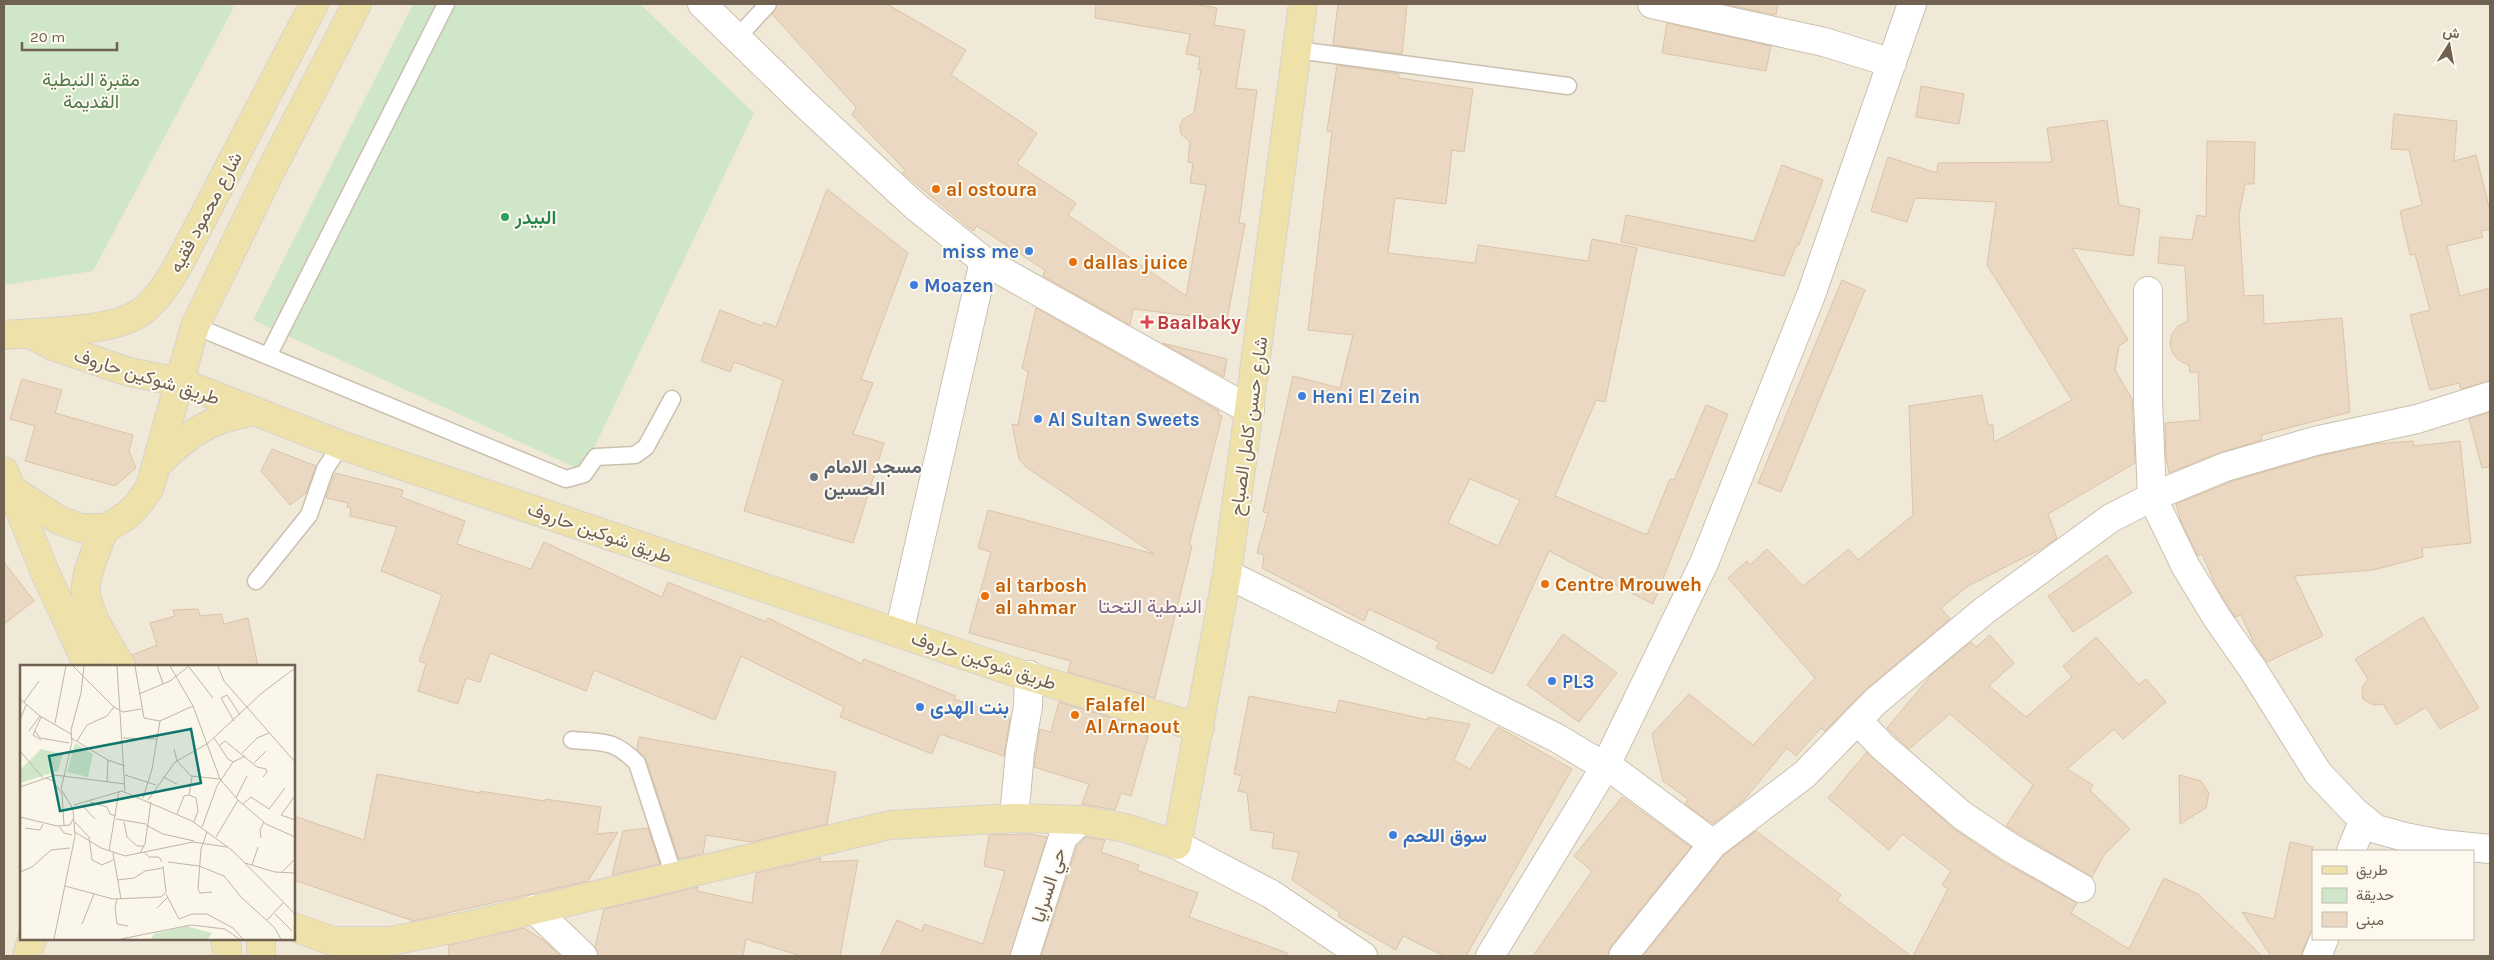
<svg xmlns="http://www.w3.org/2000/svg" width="2494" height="960" viewBox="0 0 2494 960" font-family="Karla,Vazirmatn,sans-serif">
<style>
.residential{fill:#f0e9d8;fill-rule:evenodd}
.green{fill:#d0e6c9}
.building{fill:#ead8c2;stroke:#dcc3a7;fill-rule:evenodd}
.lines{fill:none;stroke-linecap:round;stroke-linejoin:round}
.service-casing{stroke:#cbc0b0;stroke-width:19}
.minor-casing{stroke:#cbc0b0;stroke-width:30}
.secondary-casing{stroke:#cdc0ae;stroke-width:30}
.primary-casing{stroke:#d7d3ce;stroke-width:30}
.service{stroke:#fff;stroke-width:16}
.minor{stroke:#fff;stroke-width:28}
.secondary{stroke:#fff;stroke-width:28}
.primary{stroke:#efe1aa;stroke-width:28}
.food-dot{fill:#e8710a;stroke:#fdf9ef;stroke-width:2}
.leisure-dot{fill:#2e9e5b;stroke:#fdf9ef;stroke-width:2}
.shop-dot{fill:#3f7fe0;stroke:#fdf9ef;stroke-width:2}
.health-dot{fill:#e0444e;stroke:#fdf9ef;stroke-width:2}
.worship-dot{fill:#6b7280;stroke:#fdf9ef;stroke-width:2}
.labels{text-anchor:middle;stroke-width:4;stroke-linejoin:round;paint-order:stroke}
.park-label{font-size:19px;fill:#537a4d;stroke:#fdf9ef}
.food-label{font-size:19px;font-weight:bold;fill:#c56008;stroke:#fdf9ef;text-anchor:start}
.street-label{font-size:19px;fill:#716150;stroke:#fdf9ef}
.leisure-label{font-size:19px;font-weight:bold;fill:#27864d;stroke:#fdf9ef;text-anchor:start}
.shop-label{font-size:19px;font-weight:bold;fill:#366cbe;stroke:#fdf9ef;text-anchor:start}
.health-label{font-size:19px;font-weight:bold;fill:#be3a42;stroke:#fdf9ef;text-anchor:start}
.worship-label{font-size:19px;font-weight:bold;fill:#5b616d;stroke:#fdf9ef;text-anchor:start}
.neighbourhood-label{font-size:20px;fill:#86678c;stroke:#fdf9ef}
.inset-road{fill:none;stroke:#bfb6a7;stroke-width:1}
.view{fill:#0f766e;fill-opacity:0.15;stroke:#0f766e;stroke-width:2.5}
.inset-edge{fill:none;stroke:#716150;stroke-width:2.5}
</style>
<rect width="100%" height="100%" fill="#faf6e9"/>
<!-- residential -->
<path class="residential" d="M 4,4 L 2490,4 L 2490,956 L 4,956 ZM 21,666 L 294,666 L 294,939 L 21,939 ZM 2313,851 L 2473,851 L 2473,939 L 2313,939 Z"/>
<!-- green -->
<path class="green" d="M 4,4 L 229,4 L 234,7 L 93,271 L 4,285 Z
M 413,4 L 640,4 L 754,113 L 583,471 L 253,320 Z"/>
<!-- building -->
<path class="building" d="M 778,4 L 887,4 L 966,50 L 951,75 L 1037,133 L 1017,164 L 1076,203 L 1068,215 L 1186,296 L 1206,185 L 1190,183 L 1193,163 L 1188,162 L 1190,142 L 1181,134 L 1180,126 L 1183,119 L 1194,113 L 1201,70 L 1198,69 L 1200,57 L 1186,54 L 1190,34 L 1095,18 L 1096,4 L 1194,4 L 1217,8 L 1214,25 L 1245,30 L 1236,88 L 1257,90 L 1239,223 L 1245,224 L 1227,320 L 1133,309 L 1130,325 L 1043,276 L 1045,270 L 977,226 L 973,231 L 903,173 L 905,170 L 852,115 L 856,107 L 772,14 Z
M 1338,4 L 1407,4 L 1402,54 L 1333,45 Z
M 1723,4 L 1778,4 L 1776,15 Z
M 1667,23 L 1771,46 L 1766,71 L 1662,53 Z
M 1337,65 L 1399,74 L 1399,78 L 1473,89 L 1464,152 L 1452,150 L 1446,204 L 1395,198 L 1388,253 L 1475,263 L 1478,245 L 1588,261 L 1592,239 L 1637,248 L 1605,402 L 1596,400 L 1555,496 L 1647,535 L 1670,479 L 1674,480 L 1706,405 L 1728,414 L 1653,604 L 1549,551 L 1493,674 L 1436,648 L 1439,642 L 1369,609 L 1364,621 L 1262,568 L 1264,555 L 1257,553 L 1268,513 L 1263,512 L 1293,376 L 1340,388 L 1353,335 L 1308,330 L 1332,132 L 1327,131 ZM 1470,479 L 1520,500 L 1498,546 L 1448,523 Z
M 1921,86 L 1964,94 L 1959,124 L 1916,117 Z
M 2394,114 L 2457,121 L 2454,161 L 2476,155 L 2490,211 L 2490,229 L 2481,231 L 2483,237 L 2447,246 L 2460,296 L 2490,288 L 2490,381 L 2461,389 L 2459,383 L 2430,390 L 2410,315 L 2430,310 L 2415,254 L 2410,255 L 2400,211 L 2422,205 L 2409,150 L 2391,149 Z
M 2107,120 L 2119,205 L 2140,209 L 2133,256 L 2072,248 L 2128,340 L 2119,346 L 2115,370 L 2132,399 L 2135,463 L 2048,514 L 2057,538 L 2041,549 L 1968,586 L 1941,608 L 1950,619 L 1866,689 L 1825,731 L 1821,728 L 1796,756 L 1787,748 L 1744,800 L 1713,824 L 1685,804 L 1688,799 L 1663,781 L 1652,734 L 1689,694 L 1753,745 L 1815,678 L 1728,578 L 1747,561 L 1750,565 L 1767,549 L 1803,586 L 1849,549 L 1858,560 L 1913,515 L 1909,406 L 1982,395 L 1988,425 L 1993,425 L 1994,442 L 2072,400 L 1987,265 L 1996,202 L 1915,198 L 1907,222 L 1871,211 L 1888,157 L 1937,173 L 1938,163 L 2052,162 L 2047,128 Z
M 2207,141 L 2255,142 L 2254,184 L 2245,184 L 2239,215 L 2244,296 L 2263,295 L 2264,324 L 2342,318 L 2350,412 L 2261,435 L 2262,440 L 2219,453 L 2169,473 L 2166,458 L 2165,423 L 2200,420 L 2198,372 L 2190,372 L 2189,365 L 2180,361 L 2173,354 L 2170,344 L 2172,334 L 2178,326 L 2188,321 L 2185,266 L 2158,263 L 2160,237 L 2192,240 L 2197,215 L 2206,217 Z
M 1782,165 L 1823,180 L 1799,245 L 1797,244 L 1784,276 L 1621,242 L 1626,215 L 1754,241 Z
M 827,189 L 908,253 L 861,379 L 873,383 L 853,434 L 884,443 L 853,543 L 744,511 L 783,380 L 734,362 L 730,372 L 701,361 L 720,310 L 762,326 L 764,322 L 776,327 Z
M 1842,280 L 1865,290 L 1781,492 L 1758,483 Z
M 1036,308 L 1219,411 L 1218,415 L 1222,416 L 1189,545 L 1192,546 L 1155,698 L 1068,672 L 1071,661 L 969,633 L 991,552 L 978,548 L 988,510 L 1154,554 L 1026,467 L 1019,459 L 1012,424 L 1018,425 L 1028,372 L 1022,368 Z
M 1162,343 L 1227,359 L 1224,377 Z
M 22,379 L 62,390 L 55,413 L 133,435 L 129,451 L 136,468 L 115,486 L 25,461 L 35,426 L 10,419 Z
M 2490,412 L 2490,467 L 2482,468 L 2469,419 Z
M 2413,441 L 2414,446 L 2460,441 L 2471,543 L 2422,548 L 2423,557 L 2373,570 L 2294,576 L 2323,636 L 2267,662 L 2255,645 L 2241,615 L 2235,617 L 2216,586 L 2202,554 L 2198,556 L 2181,521 L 2176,504 L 2230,482 L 2319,456 L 2375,444 Z
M 272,449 L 316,466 L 306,493 L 290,505 L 261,471 Z
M 335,473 L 403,490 L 401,497 L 465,521 L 457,544 L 531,569 L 544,542 L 662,597 L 668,582 L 766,622 L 768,618 L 862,664 L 864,659 L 956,696 L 954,699 L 1010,718 L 1004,756 L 940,734 L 932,754 L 840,717 L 844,707 L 741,656 L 715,720 L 594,670 L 586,691 L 490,653 L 480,682 L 466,678 L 458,704 L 418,691 L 426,664 L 419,661 L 442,595 L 381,571 L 397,527 L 350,516 L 351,508 L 347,507 L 348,503 L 326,498 Z
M 2107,555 L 2132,593 L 2073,632 L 2048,596 Z
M 4,562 L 34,601 L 4,624 Z
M 198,609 L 200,616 L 221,614 L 224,624 L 248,618 L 258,666 L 137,666 L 132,655 L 157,645 L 150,623 L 175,616 L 173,610 Z
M 2423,617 L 2479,708 L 2440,729 L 2426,707 L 2396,725 L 2383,704 L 2373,705 L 2363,699 L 2362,688 L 2368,679 L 2355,659 Z
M 1563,634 L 1617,673 L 1579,722 L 1527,685 Z
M 1990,635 L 2014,663 L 1989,686 L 2026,717 L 2072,677 L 2063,666 L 2096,637 L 2139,685 L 2146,679 L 2166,702 L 2123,739 L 2114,729 L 2067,769 L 2093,785 L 2090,790 L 2130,829 L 2104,855 L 2092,877 L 2006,826 L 2033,785 L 1950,714 L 1909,749 L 1887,728 L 1933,673 L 1971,642 L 1976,647 Z
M 1249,696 L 1336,713 L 1339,700 L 1428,720 L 1428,717 L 1470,724 L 1454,760 L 1470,769 L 1498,727 L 1572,769 L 1466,956 L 1444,956 L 1403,936 L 1396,950 L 1339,917 L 1339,912 L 1292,880 L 1299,852 L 1272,848 L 1274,833 L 1251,830 L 1247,793 L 1238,791 L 1242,776 L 1234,774 Z
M 1059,702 L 1150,729 L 1131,796 L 1121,793 L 1115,810 L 1082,804 L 1089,784 L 1034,767 L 1040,729 L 1051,732 Z
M 639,737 L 836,772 L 827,824 L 751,842 L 706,835 L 703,854 L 679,859 L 646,760 L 637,749 Z
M 1867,752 L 1954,829 L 2003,862 L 2077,903 L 2071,913 L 2129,949 L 2164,878 L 2198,894 L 2262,956 L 1913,956 L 1948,889 L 1942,885 L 1951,871 L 1902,834 L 1889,850 L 1828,798 Z
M 377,774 L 480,793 L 480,791 L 545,801 L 545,799 L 601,807 L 597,834 L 618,832 L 588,881 L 413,921 L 294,880 L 294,816 L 364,840 Z
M 2179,775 L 2201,781 L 2209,793 L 2206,808 L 2180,824 Z
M 1622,797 L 1691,847 L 1611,946 L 1608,956 L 1533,956 L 1592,871 L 1574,856 Z
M 648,828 L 660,864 L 612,875 L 623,831 Z
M 1756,831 L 1841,895 L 1837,900 L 1911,956 L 1643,956 L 1724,855 Z
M 1028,834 L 1047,837 L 1010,956 L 880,956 L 897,920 L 922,931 L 924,924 L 983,944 L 1005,871 L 984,866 L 989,835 Z
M 1086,837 L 1105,840 L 1101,852 L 1139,865 L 1137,870 L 1198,893 L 1189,917 L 1287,953 L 1287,956 L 1041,956 L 1077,846 Z
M 2290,842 L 2313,847 L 2313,929 L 2300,956 L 2271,956 L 2242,912 L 2274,919 Z
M 821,858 L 820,862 L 858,860 L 840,956 L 801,956 L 746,939 L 743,956 L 598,956 L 595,947 L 604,909 L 698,887 L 697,891 L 752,903 L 756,873 Z
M 524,928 L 543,940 L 561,956 L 448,956 L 449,945 Z"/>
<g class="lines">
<!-- service casing -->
<g class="service-casing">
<path id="service" d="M 738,37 L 768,4
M 1297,50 L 1568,86
M 195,326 L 566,479 L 584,474 L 596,457 L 635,455 L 646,447 L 672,399
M 268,356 L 446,4
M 256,581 L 309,515 L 325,469 L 341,445
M 572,740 C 604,743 613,739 637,763 L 674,876"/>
</g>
<!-- minor casing -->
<g class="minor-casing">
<path id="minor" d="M 1652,4 L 1824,42 L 1892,63
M 2148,291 L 2148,400 L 2152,497 L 2186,567 L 2217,618 L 2252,668 L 2318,773 L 2354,811 L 2376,829 L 2405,837 L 2441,844 L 2490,849
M 1227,574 L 1557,738 L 1605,767 L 1611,768 L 1713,844
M 899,633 L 984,261
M 1857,720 L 1883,747 L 1963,816 L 2011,848 L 2081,888
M 1014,818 L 1020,752 L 1028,706 L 1029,675
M 2351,851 L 2364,819
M 534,909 L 583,956
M 1025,956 L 1063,837 L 1081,820
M 1490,956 L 1605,767 L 1704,563 L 1811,295 L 1912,4
M 1623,956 L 1713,844 L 1805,774 L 1876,701 L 1985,610 L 2111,518 L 2152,497 L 2225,467 L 2315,441 L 2417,419 L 2490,396
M 2317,956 L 2324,939"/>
</g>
<!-- secondary casing -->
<g class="secondary-casing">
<path id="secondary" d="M 702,4 L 806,105 L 915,206 L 984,261 L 1250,410
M 1177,845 L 1271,894 L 1363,956"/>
</g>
<!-- primary casing -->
<g class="primary-casing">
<path id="primary" d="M 29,333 L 53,346 L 129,372 L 180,382 L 341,445 L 1017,673 L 1200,728
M 4,335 C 40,332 118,333 145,309 C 161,295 171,278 181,260 L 314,4
M 157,465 C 189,432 210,419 255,411
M 4,471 L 44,570 L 88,666
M 12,490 L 59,520 L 81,528 L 105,528
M 121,666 C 108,644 91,620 86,594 C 83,578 99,543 105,528 C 128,517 136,509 150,487 L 195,326 L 269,174 L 357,4
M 294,927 L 332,941 L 391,941 L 462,927 L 890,825 L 1014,818 L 1081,820 L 1126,828 L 1177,845 L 1227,574 L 1303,4
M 225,939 L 228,956
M 27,956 L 32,939
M 261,956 L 261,939"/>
</g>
<!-- service -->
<use href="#service" class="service"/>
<!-- minor -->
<use href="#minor" class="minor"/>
<!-- secondary -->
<use href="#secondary" class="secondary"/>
<!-- primary -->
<use href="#primary" class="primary"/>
</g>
<!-- markers -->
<g class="food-dot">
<circle cx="936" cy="189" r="5"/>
<circle cx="1073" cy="262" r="5"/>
<circle cx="1545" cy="584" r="5"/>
<circle cx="985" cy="596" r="5"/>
<circle cx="1075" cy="715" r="5"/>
</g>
<circle class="leisure-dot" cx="505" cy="217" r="5"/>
<g class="shop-dot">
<circle cx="1029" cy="251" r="5"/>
<circle cx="914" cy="285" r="5"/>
<circle cx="1302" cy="396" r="5"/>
<circle cx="1038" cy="419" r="5"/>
<circle cx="1552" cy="681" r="5"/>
<circle cx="920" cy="707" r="5"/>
<circle cx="1393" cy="835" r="5"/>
</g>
<path class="health-dot" d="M1144.5 314.5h5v5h5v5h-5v5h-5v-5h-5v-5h5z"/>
<circle class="worship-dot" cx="814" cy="477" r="5"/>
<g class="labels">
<!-- park labels -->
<g class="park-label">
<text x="91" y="86">مقبرة النبطية<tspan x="91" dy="22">القديمة</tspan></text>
</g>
<!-- food labels -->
<g class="food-label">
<text x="946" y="196">al ostoura</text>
<text x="1083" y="269">dallas juice</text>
<text x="1555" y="591">Centre Mrouweh</text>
<text x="995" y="592">al tarbosh<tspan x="995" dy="22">al ahmar</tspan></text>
<text x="1085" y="711">Falafel<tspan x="1085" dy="22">Al Arnaout</tspan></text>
</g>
<!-- street labels -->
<g class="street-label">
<text transform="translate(205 212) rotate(-62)" y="7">شارع محمود فقيه</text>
<text transform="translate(147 376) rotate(17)" y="7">طريق شوكين حاروف</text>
<text transform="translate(1248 426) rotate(-82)" y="7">شارع حسن كامل الصباح</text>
<text transform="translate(600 532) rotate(19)" y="7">طريق شوكين حاروف</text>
<text transform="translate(984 660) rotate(18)" y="7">طريق شوكين حاروف</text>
<text transform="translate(1048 885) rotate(-73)" y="7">حي السرايا</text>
</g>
<!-- leisure labels -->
<g class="leisure-label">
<text x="515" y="224">البيدر</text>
</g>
<!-- shop labels -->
<g class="shop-label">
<text x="1019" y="258" text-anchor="end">miss me</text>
<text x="924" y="292">Moazen</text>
<text x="1312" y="403">Heni El Zein</text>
<text x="1048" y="426">Al Sultan Sweets</text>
<text x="1562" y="688">PL3</text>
<text x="930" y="714">بنت الهدى</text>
<text x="1403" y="842">سوق اللحم</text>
</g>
<!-- health labels -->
<g class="health-label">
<text x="1157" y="329">Baalbaky</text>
</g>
<!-- worship labels -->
<g class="worship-label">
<text x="824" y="473">مسجد الامام<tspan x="824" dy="22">الحسين</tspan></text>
</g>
<!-- neighbourhood labels -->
<g class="neighbourhood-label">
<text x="1150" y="613">النبطية التحتا</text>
</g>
</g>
<!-- overview -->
<g transform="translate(20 665)">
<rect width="275" height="275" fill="#faf6e9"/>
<path d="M 55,78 L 73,89 L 68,112 L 47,107 ZM 21,84 L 43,89 L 38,106 L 0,118 L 0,105 ZM 166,261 L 192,268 L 188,274 L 131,274 L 134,269 Z" fill="#d0e6c9"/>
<path class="inset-road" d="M 53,1 L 94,42 L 103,47 L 121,44M 97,1 L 105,126M 115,1 L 124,53 L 140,56 L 173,41M 137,1 L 143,19M 150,1 L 173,41 L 200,114 L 218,135 L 196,172M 198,1 L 204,16 L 275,97M 169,2 L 193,33M 119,29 L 150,16 L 169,1M 0,34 L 20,51 L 51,69M 4,37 L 19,16M 0,55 L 6,40M 214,56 L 201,33 L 207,30 L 220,50M 35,58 L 46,1M 51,65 L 61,28 L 64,1M 9,66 L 20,51M 15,66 L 20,73 L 49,78M 51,73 L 88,95 L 105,101M 103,73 L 137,74M 194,73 L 208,94 L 213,97 L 225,91M 21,75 L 13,70 L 21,52M 57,76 L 67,60 L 87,51 L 94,42M 200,80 L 205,76 L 237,102 L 246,104 L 247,107 L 243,112M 154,84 L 157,96 L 171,111 L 200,114M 0,86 L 23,113M 222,88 L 237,73 L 249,68M 234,98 L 246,86M 105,110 L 136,120M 143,112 L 157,119M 26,113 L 33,116 L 42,129 L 44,161M 87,117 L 88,95M 0,122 L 35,110 L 105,119M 169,130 L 176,133 L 178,146 L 174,157M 275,131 L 261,150 L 275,155M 123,133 L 132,104 L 140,56M 216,133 L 227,111M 128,135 L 155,97 L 187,79 L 242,28 L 275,3M 218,135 L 246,159 L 275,172M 70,137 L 87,142 L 90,149 L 96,151M 223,139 L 231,132 L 249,144 L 265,123M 54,140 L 102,126 L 172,156 L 213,186 L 275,249M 62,140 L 75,154M 157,149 L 164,131 L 169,130 L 172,112M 0,152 L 37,161 L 50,160 L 53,154M 96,154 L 126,159M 55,157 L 69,172 L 72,195 L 82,200 L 93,195M 104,157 L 107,172 L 117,181 L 124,181M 126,160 L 143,169 L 174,176M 39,161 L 44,168 L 52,170M 182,162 L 197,121 L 213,97M 5,163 L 20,165 L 23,159M 55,167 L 81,183 L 105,191 L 173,177 L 207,182M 187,167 L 181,184 L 178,224 L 180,228 L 192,227M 241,173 L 240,165 L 244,157M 89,186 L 99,126M 124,187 L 129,192 L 139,192 L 142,197M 93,188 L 101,234M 120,188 L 125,179 L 131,137M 148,197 L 179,201 L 204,211 L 222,233 L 254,262 L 261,274M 225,198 L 255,207 L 275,208M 232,200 L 238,182M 0,207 L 12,202 L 31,185 L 50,183M 262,207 L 275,194M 98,215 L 114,213 L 125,206 L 143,203M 45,221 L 93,234 L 141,232 L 146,227 L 143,201M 146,229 L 159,254 L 172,249 L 187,249 L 213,263 L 223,274M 97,234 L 95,243 L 97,259 L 108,261M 137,243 L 148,232M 255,249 L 272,266M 247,255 L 264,237M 62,259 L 74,229M 34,274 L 55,171 L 53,144 L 41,124 L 52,77 L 51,65M 101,274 L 171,260 L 205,264 L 219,274"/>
<path class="view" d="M 171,64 L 181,118 L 40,146 L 29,91 Z"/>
<rect width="275" height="275" class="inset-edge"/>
</g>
<!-- border -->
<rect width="2494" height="960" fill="none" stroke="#716150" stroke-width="10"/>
<!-- legend -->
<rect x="2312" y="850" width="162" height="90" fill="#fdf9ef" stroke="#c5bcaf"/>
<rect x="2322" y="866" width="25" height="8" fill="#efe1aa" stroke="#c5bcaf"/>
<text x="2356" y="875" font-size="15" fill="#716150">طريق</text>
<rect x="2322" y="888" width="25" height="15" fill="#d0e6c9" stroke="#c5bcaf"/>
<text x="2356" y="900" font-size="15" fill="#716150">حديقة</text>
<rect x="2322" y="912" width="25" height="15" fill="#ead8c2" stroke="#c5bcaf"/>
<text x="2356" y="925" font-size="15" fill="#716150">مبنى</text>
<!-- north arrow -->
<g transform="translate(2449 45) rotate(11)" stroke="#fdf9ef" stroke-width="4" paint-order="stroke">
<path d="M0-4L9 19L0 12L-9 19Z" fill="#716150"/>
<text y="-8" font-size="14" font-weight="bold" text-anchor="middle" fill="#716150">ش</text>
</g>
<!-- scale -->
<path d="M22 42v8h95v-8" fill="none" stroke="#716150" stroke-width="2.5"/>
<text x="30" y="42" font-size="15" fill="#716150" stroke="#fdf9ef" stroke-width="4" paint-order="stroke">20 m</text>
</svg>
